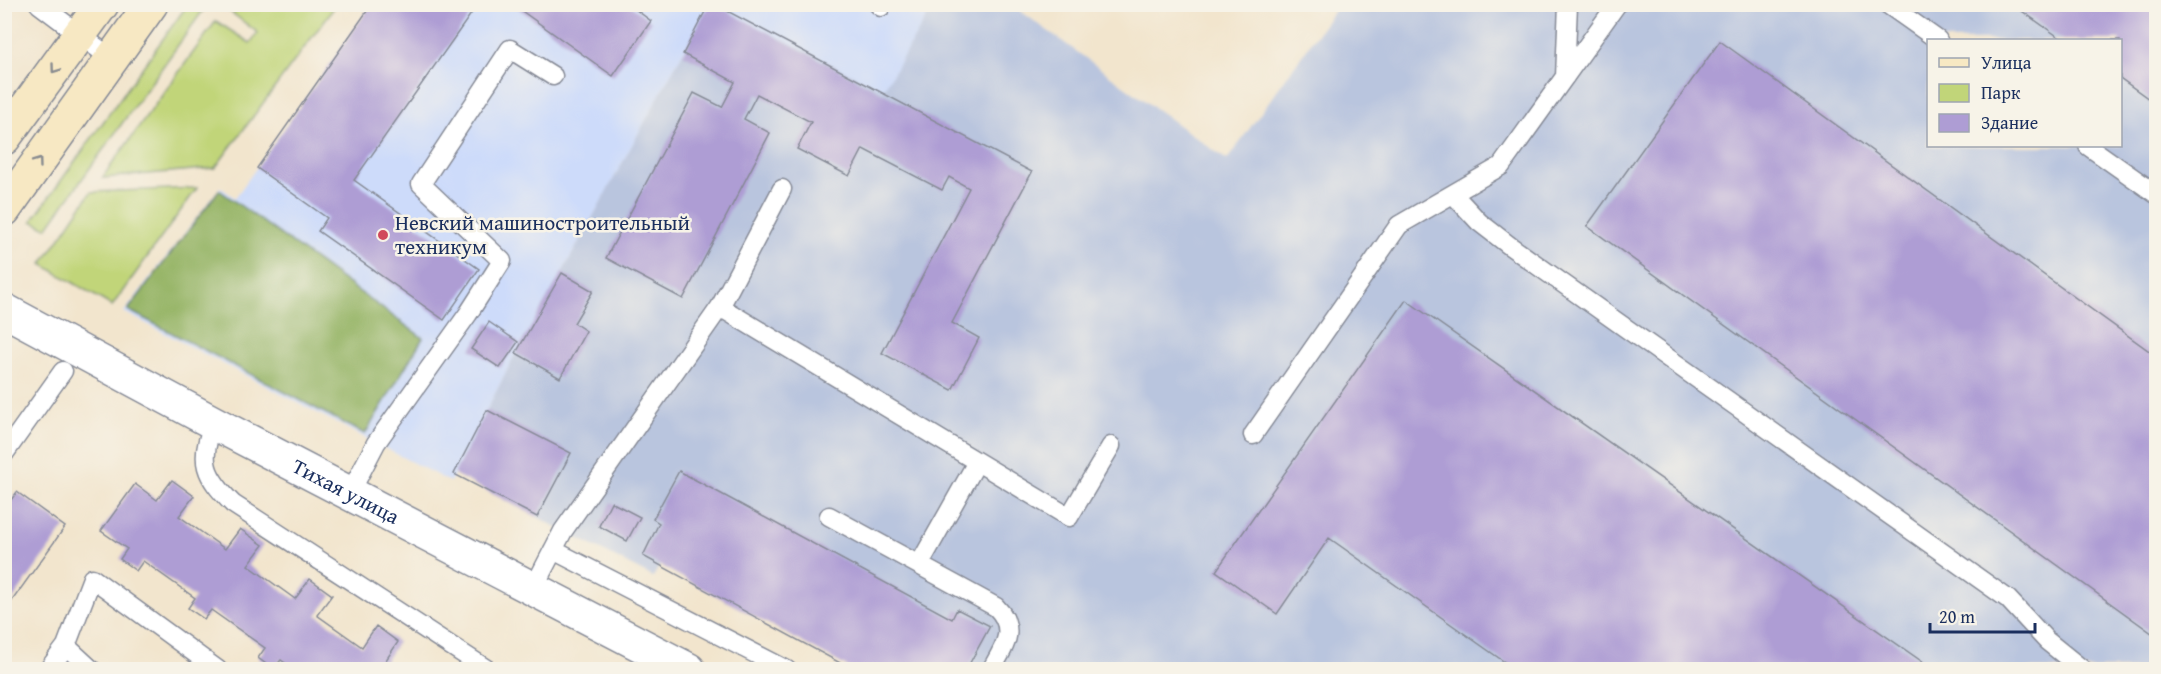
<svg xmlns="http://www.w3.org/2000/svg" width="2161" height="674" viewBox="0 0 2161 674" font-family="'Gentium Book Plus',serif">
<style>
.built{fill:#cddbfa}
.industrial{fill:#b9c5de;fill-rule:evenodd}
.green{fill:#c1d579;stroke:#6e826c;stroke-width:1.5}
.forest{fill:#98b669;stroke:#5a7264;stroke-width:1.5}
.building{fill:#ae9dd4}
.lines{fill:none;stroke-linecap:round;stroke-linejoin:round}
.service-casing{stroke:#868a96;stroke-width:21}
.minor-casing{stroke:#868a96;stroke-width:36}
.secondary-casing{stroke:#868a96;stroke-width:36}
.service{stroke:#fff;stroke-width:18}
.minor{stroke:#fff;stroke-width:33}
.secondary{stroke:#f7e8c3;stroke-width:33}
.oneway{stroke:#898c90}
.poi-dot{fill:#d1495b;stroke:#f7f3e8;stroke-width:2}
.labels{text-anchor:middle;stroke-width:5;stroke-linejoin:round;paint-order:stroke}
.poi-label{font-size:21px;fill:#1b2f5e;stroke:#f7f3e8;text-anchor:start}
.street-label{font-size:21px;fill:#1b2f5e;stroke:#f7f3e8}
</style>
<rect width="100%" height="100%" fill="#f7f3e8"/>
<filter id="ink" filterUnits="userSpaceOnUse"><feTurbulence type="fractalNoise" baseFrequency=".0167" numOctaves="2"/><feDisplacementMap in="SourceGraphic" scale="12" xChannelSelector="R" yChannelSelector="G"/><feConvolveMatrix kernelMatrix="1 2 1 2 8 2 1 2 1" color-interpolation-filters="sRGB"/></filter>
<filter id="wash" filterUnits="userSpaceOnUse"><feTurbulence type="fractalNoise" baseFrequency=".008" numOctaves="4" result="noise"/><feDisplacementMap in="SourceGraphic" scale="24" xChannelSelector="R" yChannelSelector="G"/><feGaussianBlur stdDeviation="1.35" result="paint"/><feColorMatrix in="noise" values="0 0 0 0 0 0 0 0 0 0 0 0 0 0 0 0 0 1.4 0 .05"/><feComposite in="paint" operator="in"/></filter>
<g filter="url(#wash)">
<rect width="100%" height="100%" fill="#f2e5cd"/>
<!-- built -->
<path class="built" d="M 372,5 L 709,5 L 562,273 L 516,353 L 450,482 L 124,312 L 220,187 L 235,198 Z
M 714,5 L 934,5 L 883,91 Z"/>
<!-- industrial -->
<path class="industrial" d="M 709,5 L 714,5 L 883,90 L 934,5 L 1012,5 L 1227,160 L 1338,5 L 2156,5 L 2156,669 L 853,669 L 660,565 L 653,577 L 454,474 L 516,353 L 562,273 ZM 1928,40 L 2120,40 L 2120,146 L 1928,146 Z"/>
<!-- green -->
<path class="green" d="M 188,4 L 207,5 L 47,228 L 32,221 Z
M 226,5 L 336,5 L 215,168 L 102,178 L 216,21 L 250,43 L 258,33 L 224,7 Z
M 197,188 L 112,306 L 42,264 L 91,192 Z"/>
<!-- forest -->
<path class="forest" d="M 219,190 L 423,338 L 365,434 L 128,310 Z"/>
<g id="blocks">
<!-- building -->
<path class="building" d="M 372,4 L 478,4 L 354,180 L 479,269 L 444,320 L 318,231 L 327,218 L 257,168 Z
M 512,4 L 628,4 L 651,21 L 613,76 Z
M 709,4 L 714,4 L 1032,172 L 952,323 L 979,338 L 952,390 L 882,353 L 969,188 L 949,177 L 942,190 L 863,149 L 849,176 L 797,149 L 811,122 L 757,94 L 744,119 L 770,133 L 683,299 L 606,258 L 694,93 L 722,107 L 735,82 L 683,54 Z
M 2012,4 L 2156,4 L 2156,104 L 2120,78 L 2120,40 L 2063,40 Z
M 1720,41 L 2156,356 L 2156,636 L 1587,226 Z
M 562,273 L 593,291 L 574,323 L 586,331 L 560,378 L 516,353 Z
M 1406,300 L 1934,670 L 1516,670 L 1329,538 L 1277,614 L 1216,571 Z
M 489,322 L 518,342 L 500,368 L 471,349 Z
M 487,410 L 571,453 L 537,517 L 454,474 Z
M 679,471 L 952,619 L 957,609 L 990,626 L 966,670 L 853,670 L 643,556 L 659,523 L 653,519 Z
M 172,480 L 194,496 L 179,516 L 225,549 L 240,529 L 263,545 L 248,565 L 295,599 L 310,579 L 332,595 L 317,615 L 362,647 L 376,626 L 398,642 L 384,663 L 394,670 L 295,670 L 281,660 L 273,669 L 258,658 L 265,648 L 211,610 L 204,619 L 188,608 L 195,598 L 143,561 L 136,571 L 120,559 L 127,549 L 101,531 L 135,484 L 157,500 Z
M 17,492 L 65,527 L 4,612 L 4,509 Z
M 611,502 L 640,517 L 627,541 L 599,526 Z"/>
</g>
</g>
<g filter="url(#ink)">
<use href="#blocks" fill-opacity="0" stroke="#868a96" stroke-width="1.5"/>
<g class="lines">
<!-- service casing -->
<g class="service-casing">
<path id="service" d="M 39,4 L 112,59
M 878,4 L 881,7
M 1887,4 L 1938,40
M 1565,77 L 1568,4
M 2088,146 L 2156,194
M 1453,194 L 1479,222 L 1510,246 L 2008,599 L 2047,641 L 2083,670
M 720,307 L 1069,517 L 1111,446
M 214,423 C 198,461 205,476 233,504 L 488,670
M 1253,435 L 1399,225 L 1501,166 L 1617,4
M 4,454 L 63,371
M 350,493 L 376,443 L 468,314 L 502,261 L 421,184 L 510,49 L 553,76
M 829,516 L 996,607 C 1018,629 1004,647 991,670
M 553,550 L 787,670
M 919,565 L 977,462
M 533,589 L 563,531 L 720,307 L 782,189
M 66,646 L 92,670
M 48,670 L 66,646 L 92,578 L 218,670"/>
</g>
<!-- minor casing -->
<g class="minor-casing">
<g id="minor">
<path id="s1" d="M 4,310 L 214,423 L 689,670"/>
</g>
</g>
<!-- secondary casing -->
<g class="secondary-casing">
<path id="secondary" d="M 4,138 L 102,4
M 4,210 L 151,4"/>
</g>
<!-- service -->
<use href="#service" class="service"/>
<!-- minor -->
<use href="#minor" class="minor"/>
<!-- secondary -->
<use href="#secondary" class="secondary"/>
</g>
<!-- one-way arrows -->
<defs><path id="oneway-chevron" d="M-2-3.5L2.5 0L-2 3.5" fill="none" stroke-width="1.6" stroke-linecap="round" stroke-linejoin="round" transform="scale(1.5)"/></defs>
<g class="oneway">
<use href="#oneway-chevron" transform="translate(55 69) rotate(126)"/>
<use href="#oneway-chevron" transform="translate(38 162) rotate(-54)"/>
</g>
</g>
<!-- markers -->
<circle class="poi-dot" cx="383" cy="235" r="6"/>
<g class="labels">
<!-- poi labels -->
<g class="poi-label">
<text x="395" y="230">Невский машиностроительный<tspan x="395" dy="24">техникум</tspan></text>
</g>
<!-- street labels -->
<g class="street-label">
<text dy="7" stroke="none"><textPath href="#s1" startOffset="387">Тихая улица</textPath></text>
</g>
</g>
<!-- margin -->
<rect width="2161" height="674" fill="none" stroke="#f7f3e8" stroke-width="24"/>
<!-- legend -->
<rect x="1927" y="39" width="195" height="108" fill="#f7f3e8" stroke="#9fa5b1" stroke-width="1.5"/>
<rect x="1939" y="58" width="30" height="9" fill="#f7e8c3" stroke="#9fa5b1" stroke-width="1.5"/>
<text x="1981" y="69" font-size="18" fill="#1b2f5e">Улица</text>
<rect x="1939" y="84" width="30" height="18" fill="#c1d579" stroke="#9fa5b1" stroke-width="1.5"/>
<text x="1981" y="99" font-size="18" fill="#1b2f5e">Парк</text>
<rect x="1939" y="114" width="30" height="18" fill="#ae9dd4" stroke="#9fa5b1" stroke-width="1.5"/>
<text x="1981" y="129" font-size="18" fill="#1b2f5e">Здание</text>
<!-- scale -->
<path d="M1930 623v9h105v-9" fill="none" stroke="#1b2f5e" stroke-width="3"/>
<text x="1939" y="623" font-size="18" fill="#1b2f5e" stroke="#f7f3e8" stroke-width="4.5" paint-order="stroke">20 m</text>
</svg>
